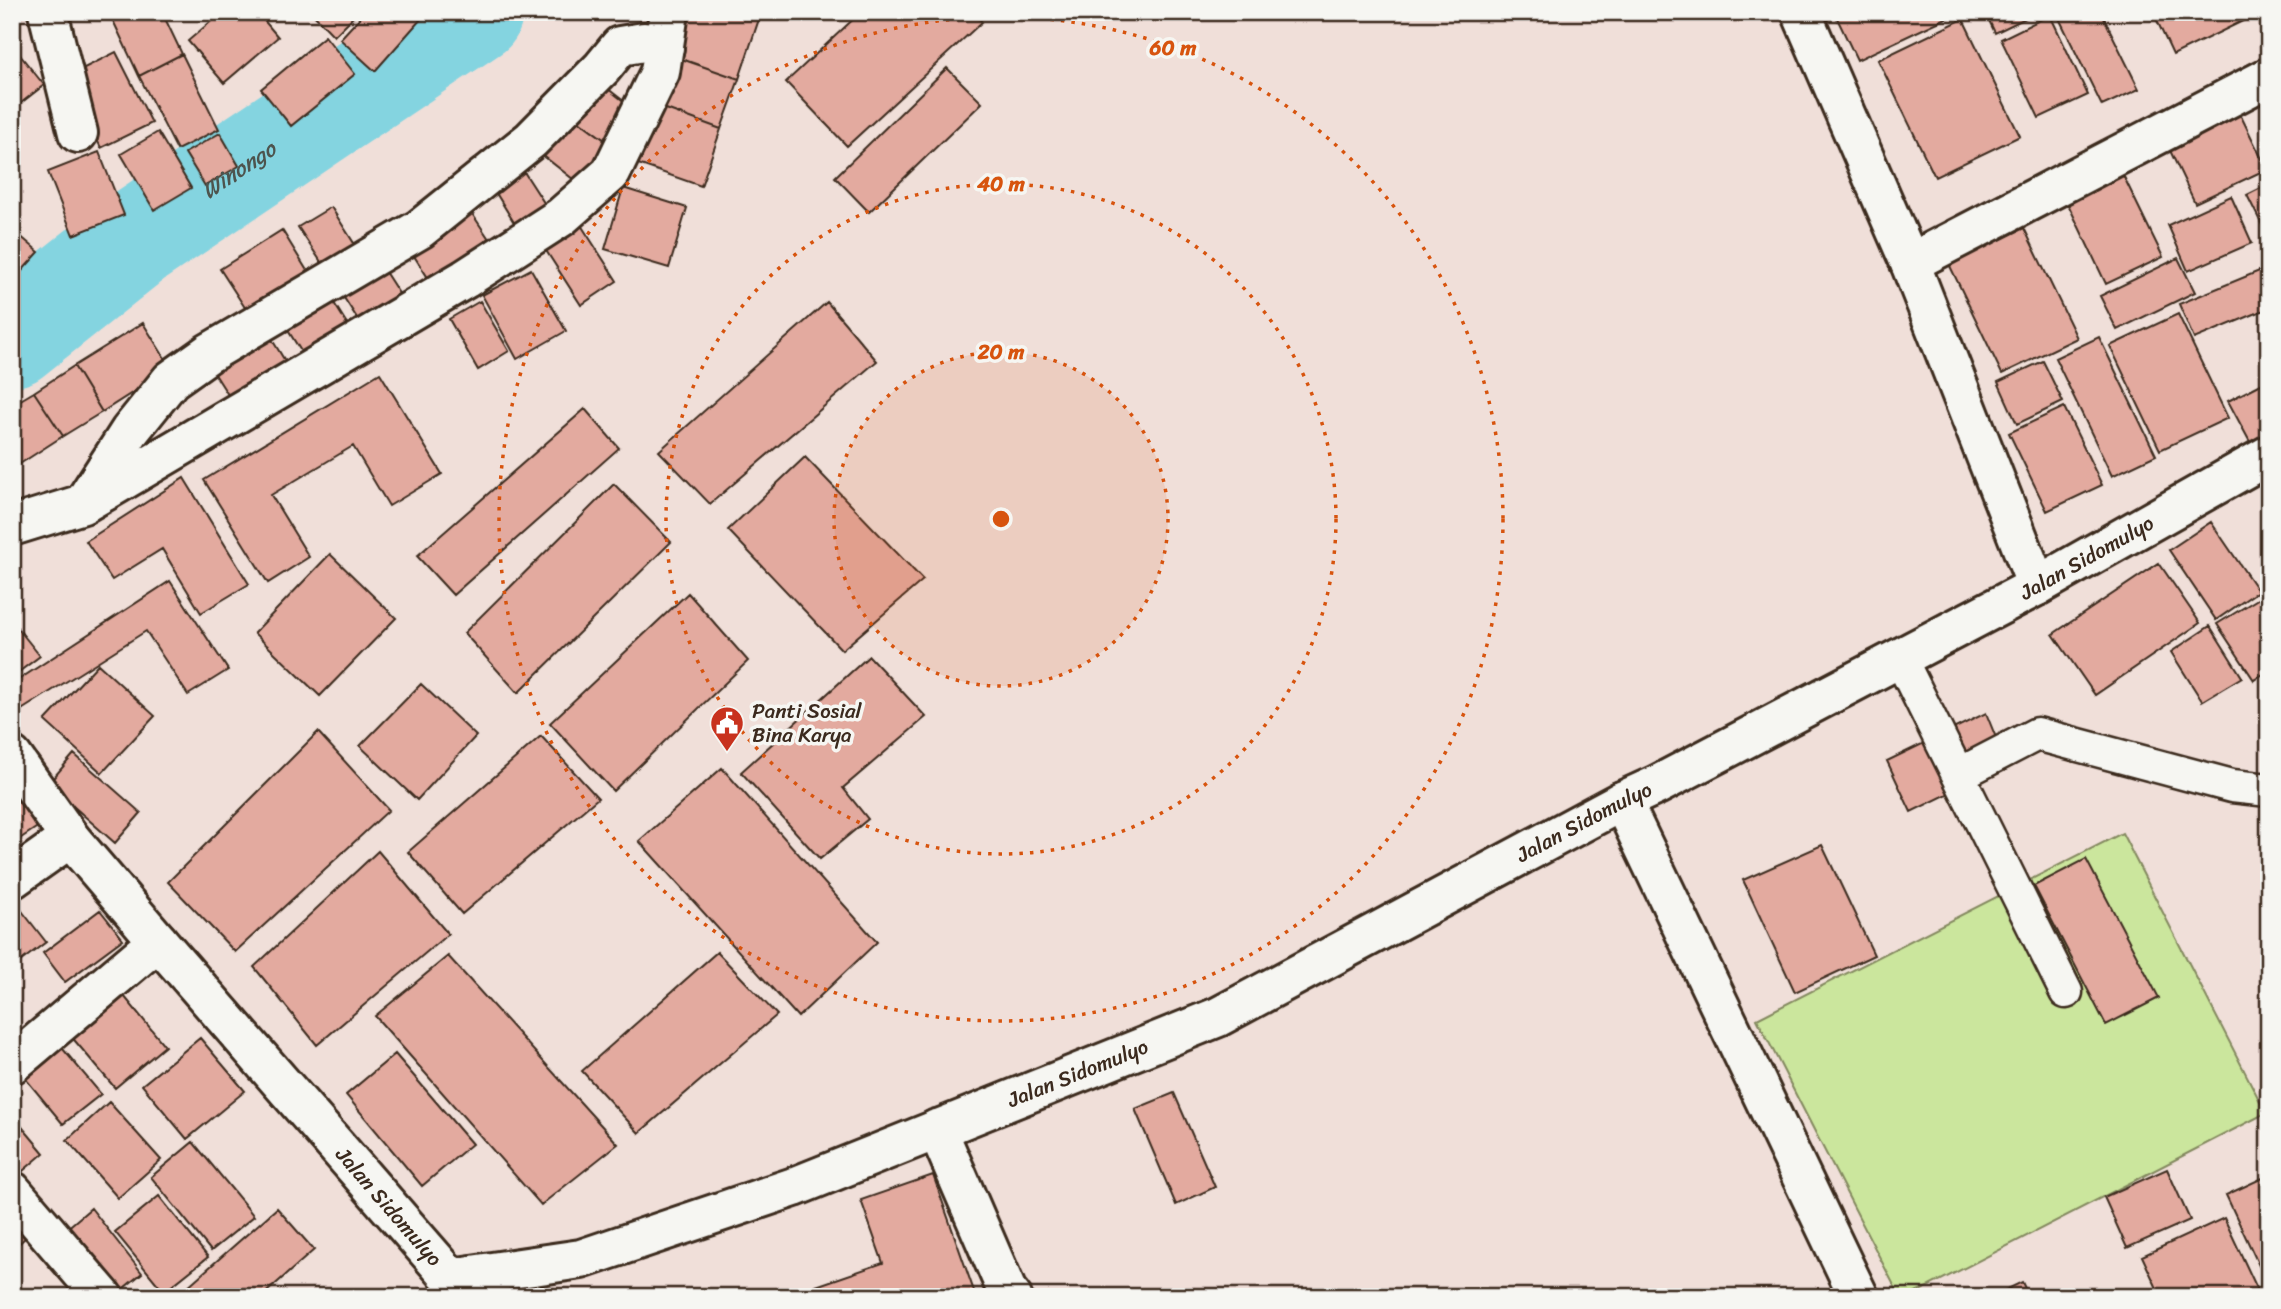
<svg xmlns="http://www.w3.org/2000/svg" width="2281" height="1309" viewBox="0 0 2281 1309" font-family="Sriracha,sans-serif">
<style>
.green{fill:#cbe69d;stroke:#83885e;stroke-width:2}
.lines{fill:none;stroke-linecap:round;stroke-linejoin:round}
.river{stroke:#84d4e0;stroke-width:100}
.building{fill:#e3aa9f;stroke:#3b2a1e;stroke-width:2}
.service-casing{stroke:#3b2a1e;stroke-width:37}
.minor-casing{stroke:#3b2a1e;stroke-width:44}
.service{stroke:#f6f6f2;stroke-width:32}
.minor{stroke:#f6f6f2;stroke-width:38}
.ring{fill:none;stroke:#d7540e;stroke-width:3.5;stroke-dasharray:3.5 7}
.labels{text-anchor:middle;stroke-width:7;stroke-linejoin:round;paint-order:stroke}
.street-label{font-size:21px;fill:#3b2a1e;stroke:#f6f6f2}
.poi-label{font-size:21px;fill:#3b2a1e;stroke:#f6f6f2;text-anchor:start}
.water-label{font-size:23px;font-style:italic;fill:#4d544e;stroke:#f6f6f2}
.centre{fill:#d7540e;stroke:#f6f6f2;stroke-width:3.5}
.ring-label{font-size:21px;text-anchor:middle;font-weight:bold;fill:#d7540e;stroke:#f6f6f2;stroke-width:7;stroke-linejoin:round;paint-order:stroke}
</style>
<rect width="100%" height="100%" fill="#f0dfd9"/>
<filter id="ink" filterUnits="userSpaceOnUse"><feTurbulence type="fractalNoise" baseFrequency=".0143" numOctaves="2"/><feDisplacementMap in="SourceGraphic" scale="14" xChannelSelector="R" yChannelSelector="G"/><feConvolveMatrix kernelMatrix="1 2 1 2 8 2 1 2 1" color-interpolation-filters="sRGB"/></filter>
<g filter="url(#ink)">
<!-- green -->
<path class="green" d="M 2122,833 L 2266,1113 L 1908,1297 L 1900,1297 L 1757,1019 Z"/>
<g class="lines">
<!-- river -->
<path class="river" id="s1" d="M 12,337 L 135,239 L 473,12"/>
</g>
<!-- building -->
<path class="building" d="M 109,12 L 162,12 L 182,54 L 139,76 Z
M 222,12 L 257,12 L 278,37 L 224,83 L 188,41 Z
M 311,12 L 358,12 L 334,36 Z
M 365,12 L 414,12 L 421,19 L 375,71 L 340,39 Z
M 688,12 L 749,12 L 760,16 L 739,79 L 673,56 Z
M 861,12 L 973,12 L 982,22 L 847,146 L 786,82 Z
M 1834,12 L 1954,12 L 1955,14 L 1857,60 Z
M 1985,12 L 2038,12 L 1995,33 Z
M 2060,12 L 2101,12 L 2139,89 L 2102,106 L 2057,14 Z
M 2153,12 L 2248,12 L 2251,17 L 2173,55 Z
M 2050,15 L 2088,95 L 2039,118 L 2001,39 Z
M 1963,19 L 2020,136 L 1935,177 L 1878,60 Z
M 325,36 L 355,74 L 291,126 L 261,89 Z
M 12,45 L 44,85 L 12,110 Z
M 116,52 L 152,123 L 101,148 L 66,77 Z
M 182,54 L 219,129 L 177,150 L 139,76 Z
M 673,56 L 739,79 L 721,129 L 655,105 Z
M 947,68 L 982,103 L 869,212 L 835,177 Z
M 598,81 L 635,110 L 609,143 L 571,115 Z
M 2235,104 L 2267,169 L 2195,203 L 2164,138 Z
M 655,105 L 721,129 L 701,186 L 635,163 Z
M 571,115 L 609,143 L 578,183 L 541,154 Z
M 158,132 L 191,188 L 154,210 L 121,154 Z
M 220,133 L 239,166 L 205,186 L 185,153 Z
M 99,152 L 124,215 L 73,235 L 48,172 Z
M 517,161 L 548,209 L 518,229 L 488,180 Z
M 2123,175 L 2163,257 L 2106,284 L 2067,202 Z
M 2269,184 L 2269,239 L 2247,195 Z
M 623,188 L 687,208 L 669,268 L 605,249 Z
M 2231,196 L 2252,243 L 2188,271 L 2168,225 Z
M 465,203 L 495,248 L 434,287 L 405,242 Z
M 331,207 L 364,259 L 331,277 L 298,227 Z
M 581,225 L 617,281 L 581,305 L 545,249 Z
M 2024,228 L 2077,338 L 2002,374 L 1949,264 Z
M 12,229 L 39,252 L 12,282 Z
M 282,230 L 314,282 L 253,320 L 220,269 Z
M 2178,258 L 2195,292 L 2117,330 L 2100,296 Z
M 380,264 L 407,306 L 366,332 L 339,290 Z
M 2269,267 L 2269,308 L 2194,339 L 2179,304 Z
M 531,269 L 566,331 L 517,359 L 482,295 Z
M 329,295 L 354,335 L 309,364 L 284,324 Z
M 480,301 L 509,351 L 478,370 L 449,319 Z
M 827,302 L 877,361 L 710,504 L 659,451 Z
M 2178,314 L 2228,418 L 2160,450 L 2110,346 Z
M 143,323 L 171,368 L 102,412 L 74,366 Z
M 268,333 L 293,374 L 237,409 L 211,368 Z
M 2099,337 L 2156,455 L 2112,476 L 2055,358 Z
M 2043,361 L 2063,402 L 2017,424 L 1998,382 Z
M 74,366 L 102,412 L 63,436 L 34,392 Z
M 380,373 L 442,474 L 389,506 L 353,446 L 271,495 L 309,557 L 268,583 L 204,480 Z
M 2269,380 L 2269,448 L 2257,455 L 2228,401 Z
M 34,392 L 63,436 L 12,469 L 12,405 Z
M 2064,407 L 2102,485 L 2047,511 L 2009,433 Z
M 585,409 L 619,448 L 453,595 L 417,556 Z
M 805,457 L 923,580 L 842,650 L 728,530 Z
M 184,478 L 249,584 L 201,613 L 162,549 L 112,580 L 86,541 Z
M 614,484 L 671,542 L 518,693 L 464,633 Z
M 2211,522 L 2258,591 L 2216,620 L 2169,550 Z
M 330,554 L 396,618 L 320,696 L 254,633 Z
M 2159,563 L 2200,623 L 2095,695 L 2053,634 Z
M 170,581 L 228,670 L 188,695 L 146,631 L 12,716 L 12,684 Z
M 2269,592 L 2269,670 L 2254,680 L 2217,624 Z
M 688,593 L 748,661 L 613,791 L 550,723 Z
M 12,621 L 40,656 L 12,677 Z
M 2210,626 L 2242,677 L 2202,701 L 2171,652 Z
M 869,656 L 926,717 L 843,788 L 868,819 L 820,859 L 741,772 Z
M 98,664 L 155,716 L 102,773 L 45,721 Z
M 421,684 L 476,736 L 417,800 L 360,746 Z
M 1986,713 L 2007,765 L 1911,812 L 1887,761 Z
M 318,732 L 389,810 L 235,952 L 168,882 Z
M 541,736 L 598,798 L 462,914 L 408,852 Z
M 74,754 L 141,813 L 115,843 L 48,784 Z
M 722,768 L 877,942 L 798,1017 L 639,841 Z
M 12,788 L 39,826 L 12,844 Z
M 1822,845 L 1874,955 L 1795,992 L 1743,880 Z
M 378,851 L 448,934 L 317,1045 L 254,967 Z
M 2086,859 L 2159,998 L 2106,1025 L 2034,886 Z
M 12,898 L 46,942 L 12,968 Z
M 100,910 L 123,939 L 65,982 L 43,953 Z
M 717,952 L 777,1015 L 639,1133 L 582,1071 Z
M 448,956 L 618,1144 L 541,1205 L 375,1016 Z
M 115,985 L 165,1046 L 115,1088 L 64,1028 Z
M 52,1036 L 101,1094 L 63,1124 L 15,1066 Z
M 200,1038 L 245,1091 L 187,1139 L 142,1085 Z
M 395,1054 L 472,1144 L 422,1186 L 346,1095 Z
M 1174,1093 L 1215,1187 L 1176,1205 L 1135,1109 Z
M 109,1102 L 161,1160 L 118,1198 L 67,1140 Z
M 12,1115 L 44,1153 L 17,1176 L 12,1170 Z
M 193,1142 L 254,1216 L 211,1251 L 151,1177 Z
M 2167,1169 L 2190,1220 L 2127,1248 L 2104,1197 Z
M 933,1175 L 976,1297 L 784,1297 L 883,1263 L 861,1200 Z
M 2269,1175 L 2269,1287 L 2226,1195 Z
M 159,1196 L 208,1257 L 164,1292 L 115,1232 Z
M 91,1208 L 142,1273 L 113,1297 L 59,1235 Z
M 277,1208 L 314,1250 L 261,1297 L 196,1297 L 187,1287 Z
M 2224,1218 L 2261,1297 L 2161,1297 L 2142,1256 Z
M 12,1223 L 25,1238 L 12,1250 Z
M 2022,1282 L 2029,1297 L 1991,1297 Z"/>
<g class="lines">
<!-- service casing -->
<g class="service-casing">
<path id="service" d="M 1900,658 L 2066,992
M 1958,775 L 2037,734 L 2232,786 L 2269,790"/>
</g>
<!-- minor casing -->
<g class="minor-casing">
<g id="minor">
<path d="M 48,12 L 78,133"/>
<path d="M 1801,12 L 1910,263 L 2037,586"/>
<path d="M 1910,263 L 2269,77"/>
<path d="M 88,496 L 130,431 L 171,380 L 209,353 L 420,229 L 531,140 L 602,68 L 620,46 L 644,42 L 664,47"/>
<path d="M 12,526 L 83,504 L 465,279 L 561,217 L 611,173 L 660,72 L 669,12"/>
<path id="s2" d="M 12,756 L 70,838 L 158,941 L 451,1278"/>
<path d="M 1622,801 L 1859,1297"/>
<path d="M 12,879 L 70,838"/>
<path d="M 12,1064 L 158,941"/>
<path d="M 937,1129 L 1007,1291 L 1012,1297"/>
<path d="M 12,1191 L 103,1297"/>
<path id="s3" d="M 451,1278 L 581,1259 L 794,1187 L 1218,1017 L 1622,801 L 1657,785 L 2037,586 L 2269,455"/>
</g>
</g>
<!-- service -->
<use href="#service" class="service"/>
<!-- minor -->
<use href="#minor" class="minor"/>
</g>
</g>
<!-- distance rings -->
<circle cx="1001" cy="519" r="167" fill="#d7540e" fill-opacity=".12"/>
<g class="ring">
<circle cx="1001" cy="519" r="167"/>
<circle cx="1001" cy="519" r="335"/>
<circle cx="1001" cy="519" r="502"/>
</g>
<!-- icons -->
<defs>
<g id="civic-pin" transform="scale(1.75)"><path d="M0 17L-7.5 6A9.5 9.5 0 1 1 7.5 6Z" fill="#c8321e" stroke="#f6f6f2"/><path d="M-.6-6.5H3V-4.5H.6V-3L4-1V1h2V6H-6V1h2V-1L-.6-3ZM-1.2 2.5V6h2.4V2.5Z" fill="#fff"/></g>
</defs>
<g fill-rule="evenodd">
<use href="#civic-pin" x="727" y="723"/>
</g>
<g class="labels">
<!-- street labels -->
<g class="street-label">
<text dy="7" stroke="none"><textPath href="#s3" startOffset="1796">Jalan Sidomulyo</textPath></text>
<text dy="7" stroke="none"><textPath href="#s3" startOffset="1228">Jalan Sidomulyo</textPath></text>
<text dy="7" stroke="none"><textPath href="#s3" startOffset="662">Jalan Sidomulyo</textPath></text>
<text dy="7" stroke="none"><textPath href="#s2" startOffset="588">Jalan Sidomulyo</textPath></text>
</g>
<!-- poi labels -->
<g class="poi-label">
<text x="752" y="718">Panti Sosial<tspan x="752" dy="24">Bina Karya</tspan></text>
</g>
<!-- water labels -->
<g class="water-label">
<text dy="8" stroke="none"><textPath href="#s1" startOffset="282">Winongo</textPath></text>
</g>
</g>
<circle cx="1001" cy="519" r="10" class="centre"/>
<g class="ring-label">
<text x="1173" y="55">60 m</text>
<text x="1001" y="191">40 m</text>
<text x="1001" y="359">20 m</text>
</g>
<!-- margin -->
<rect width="2281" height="1309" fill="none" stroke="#f6f6f2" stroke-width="42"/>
<rect x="21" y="21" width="2239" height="1267" fill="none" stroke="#3b2a1e" stroke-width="2.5" filter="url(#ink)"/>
</svg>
